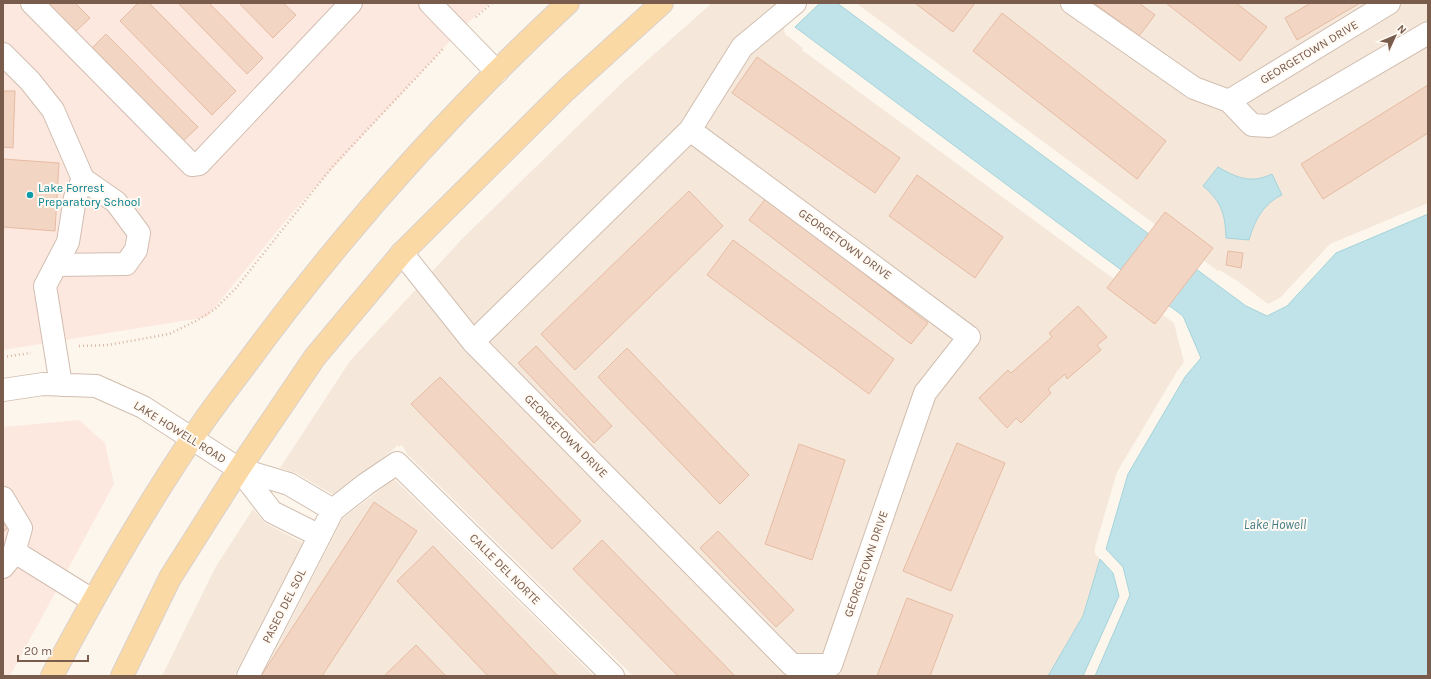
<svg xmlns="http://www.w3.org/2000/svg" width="1431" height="679" viewBox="0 0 1431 679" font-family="Karla,sans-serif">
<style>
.residential{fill:#f5e8da}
.commercial{fill:#fde8e0}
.water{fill:#bfe3e8;stroke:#a5d3da}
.building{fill:#f3d5c3;stroke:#e6bba3}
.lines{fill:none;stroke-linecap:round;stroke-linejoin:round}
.minor-casing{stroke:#d1beb0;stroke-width:24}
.major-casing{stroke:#dad1cd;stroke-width:24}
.path{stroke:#d9b8a5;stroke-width:2.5;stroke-dasharray:1 3;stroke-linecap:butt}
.minor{stroke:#fff;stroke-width:22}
.major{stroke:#fbd9a5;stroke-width:22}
.culture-dot{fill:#0f9aa8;stroke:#fffaf3;stroke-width:1.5}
.labels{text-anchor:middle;stroke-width:4;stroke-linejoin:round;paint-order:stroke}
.street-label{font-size:12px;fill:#7a5c4d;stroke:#fffaf3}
.culture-label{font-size:12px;fill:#0d838f;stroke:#fffaf3;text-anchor:start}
.water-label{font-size:13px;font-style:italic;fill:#437c86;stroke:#fffaf3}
</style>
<rect width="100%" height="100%" fill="#fdf6ec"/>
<!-- residential -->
<path class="residential" d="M 712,3 L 806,3 L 785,23 L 784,31 L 785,34 L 803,48 L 802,50 L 1174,323 L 1184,362 L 1176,373 L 1117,472 L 1095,547 L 1095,554 L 1100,559 L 1083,616 L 1048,676 L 633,676 L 407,454 L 402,445 L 399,447 L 398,445 L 389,453 L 334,495 L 296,473 L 280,468 L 350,361 L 463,238 L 625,80 Z
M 856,3 L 1428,3 L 1428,203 L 1330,244 L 1281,297 L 1268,304 L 1236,280 L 1219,270 L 1218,271 Z
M 394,479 L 594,676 L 262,676 L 343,518 Z
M 253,509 L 265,523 L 303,543 L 234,676 L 162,676 L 215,568 Z"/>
<!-- commercial -->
<path class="commercial" d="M 3,3 L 490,3 L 461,29 L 292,213 L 207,317 L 3,350 Z
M 79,420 L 105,443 L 114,484 L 10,676 L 3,676 L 3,427 Z"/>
<!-- water -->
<path class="water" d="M 820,3 L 837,3 L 1246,306 L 1267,316 L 1287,306 L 1336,253 L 1428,214 L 1428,676 L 1095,676 L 1130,595 L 1123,567 L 1106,549 L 1128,474 L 1185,377 L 1201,358 L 1183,316 L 795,27 Z
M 1218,167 C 1237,178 1251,184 1272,174 L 1282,195 C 1263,204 1255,220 1249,240 L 1226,238 C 1225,214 1222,202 1203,186 Z
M 1100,559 L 1113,573 L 1119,596 L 1083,676 L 1048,676 L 1083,616 Z"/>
<!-- building -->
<path class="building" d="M 43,3 L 75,3 L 90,18 L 73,34 Z
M 138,3 L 149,3 L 236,91 L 212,115 L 120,21 Z
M 178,3 L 209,3 L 263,58 L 247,74 Z
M 239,3 L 283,3 L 296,15 L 273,38 Z
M 915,3 L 975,3 L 953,32 Z
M 1094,3 L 1139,3 L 1155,15 L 1139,36 Z
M 1166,3 L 1236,3 L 1267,27 L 1240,61 Z
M 1311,3 L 1360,3 L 1297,40 L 1285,18 Z
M 1002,13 L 1166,141 L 1137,179 L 973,51 Z
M 106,34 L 198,127 L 182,142 L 90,50 Z
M 757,57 L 900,158 L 875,193 L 732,93 Z
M 1428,85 L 1428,133 L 1323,199 L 1301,164 Z
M 3,91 L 15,91 L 13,148 L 3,147 Z
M 3,159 L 59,163 L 55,231 L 3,227 Z
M 917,175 L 1003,237 L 975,278 L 889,216 Z
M 689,191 L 723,226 L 575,370 L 541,334 Z
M 766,198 L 928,323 L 911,344 L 749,220 Z
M 1165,212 L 1213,248 L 1155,324 L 1107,288 Z
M 733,240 L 894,359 L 869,394 L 707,275 Z
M 1228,251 L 1243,253 L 1241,268 L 1226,265 Z
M 1078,306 L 1107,337 L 1097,345 L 1101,350 L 1067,379 L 1065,374 L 1048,389 L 1051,393 L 1021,423 L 1016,418 L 1007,428 L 979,398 L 1008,370 L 1011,373 L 1052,337 L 1049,333 Z
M 536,346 L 612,426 L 594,443 L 518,363 Z
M 627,348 L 749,475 L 720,504 L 598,377 Z
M 440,377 L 581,521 L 552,549 L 411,404 Z
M 957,443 L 1005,463 L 951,591 L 903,571 Z
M 799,444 L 845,460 L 812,560 L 765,544 Z
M 374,502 L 417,531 L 322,676 L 261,676 Z
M 3,523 L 8,528 L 3,532 Z
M 718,531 L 794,610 L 776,627 L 700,548 Z
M 602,540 L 735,676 L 678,676 L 573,569 Z
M 433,546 L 558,676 L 488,676 L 397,581 Z
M 907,598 L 953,615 L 930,676 L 877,676 Z
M 416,645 L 446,676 L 384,676 Z"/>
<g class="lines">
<!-- minor casing -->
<g class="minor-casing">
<path id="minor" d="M 32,3 L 192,165 L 199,164 L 351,3
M 430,3 L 497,72
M 1072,3 L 1194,88 L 1229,101 L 1389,3
M 3,54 L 30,81 L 53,110 L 83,179 L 116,202 L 139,233 L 136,250 L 126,264 L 57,265
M 1229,101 L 1252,125 L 1269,126 L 1428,33
M 690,130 L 742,47 L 795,3
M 402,253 L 473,342 L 792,665 L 831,665 L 925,393 L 969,337 L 690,130 L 473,342
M 61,385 L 45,286 L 68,242 L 75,198 L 83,179
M 3,390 L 43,384 L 96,386 L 143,407 L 239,469 L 289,484 L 333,510
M 239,469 L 272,512 L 320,536
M 3,498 L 21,528 L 14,553
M 3,567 L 15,552 L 92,600
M 248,676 L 333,510 L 366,484 L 397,463 L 613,676"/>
</g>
<!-- major casing -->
<g class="major-casing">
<path id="major" d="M 52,676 C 95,595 140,516 191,440 C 207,415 226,391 244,367 C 340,236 449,113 568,3
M 122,676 L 170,578 L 239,469 L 315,357 L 402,253 L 566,90 L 662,3"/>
</g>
<!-- path -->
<path class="path" d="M 476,17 L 492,3
M 79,346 L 108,345 L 169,334 L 196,321 L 215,309 L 236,288 L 333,166 L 443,49
M 3,357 L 31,353"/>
<!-- minor -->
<use href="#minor" class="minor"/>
<!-- major -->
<use href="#major" class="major"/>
</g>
<!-- markers -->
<circle class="culture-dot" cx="30" cy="195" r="4"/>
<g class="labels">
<!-- street labels -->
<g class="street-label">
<text transform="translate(1309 52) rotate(-31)" y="4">GEORGETOWN DRIVE</text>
<text transform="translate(845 244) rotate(36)" y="4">GEORGETOWN DRIVE</text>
<text transform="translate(180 432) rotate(32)" y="4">LAKE HOWELL ROAD</text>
<text transform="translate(566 436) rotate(45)" y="4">GEORGETOWN DRIVE</text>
<text transform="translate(866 564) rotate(-71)" y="4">GEORGETOWN DRIVE</text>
<text transform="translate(505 569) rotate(45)" y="4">CALLE DEL NORTE</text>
<text transform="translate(284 606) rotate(-63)" y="4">PASEO DEL SOL</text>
</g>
<!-- culture labels -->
<g class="culture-label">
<text x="38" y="192">Lake Forrest<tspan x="38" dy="14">Preparatory School</tspan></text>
</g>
<!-- water labels -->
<g class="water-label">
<text x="1275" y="529">Lake Howell</text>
</g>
</g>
<!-- border -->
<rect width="1431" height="679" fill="none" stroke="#7a5c4d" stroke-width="8"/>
<!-- north arrow -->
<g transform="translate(1395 36) rotate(46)" stroke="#fffaf3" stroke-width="3" paint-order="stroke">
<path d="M0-3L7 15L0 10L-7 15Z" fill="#7a5c4d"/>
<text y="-6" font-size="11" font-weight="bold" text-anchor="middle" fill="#7a5c4d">N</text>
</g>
<!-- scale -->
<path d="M18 655v6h70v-6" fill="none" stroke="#7a5c4d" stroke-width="2"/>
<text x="24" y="655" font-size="12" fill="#7a5c4d" stroke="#fffaf3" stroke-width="3" paint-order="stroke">20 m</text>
</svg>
